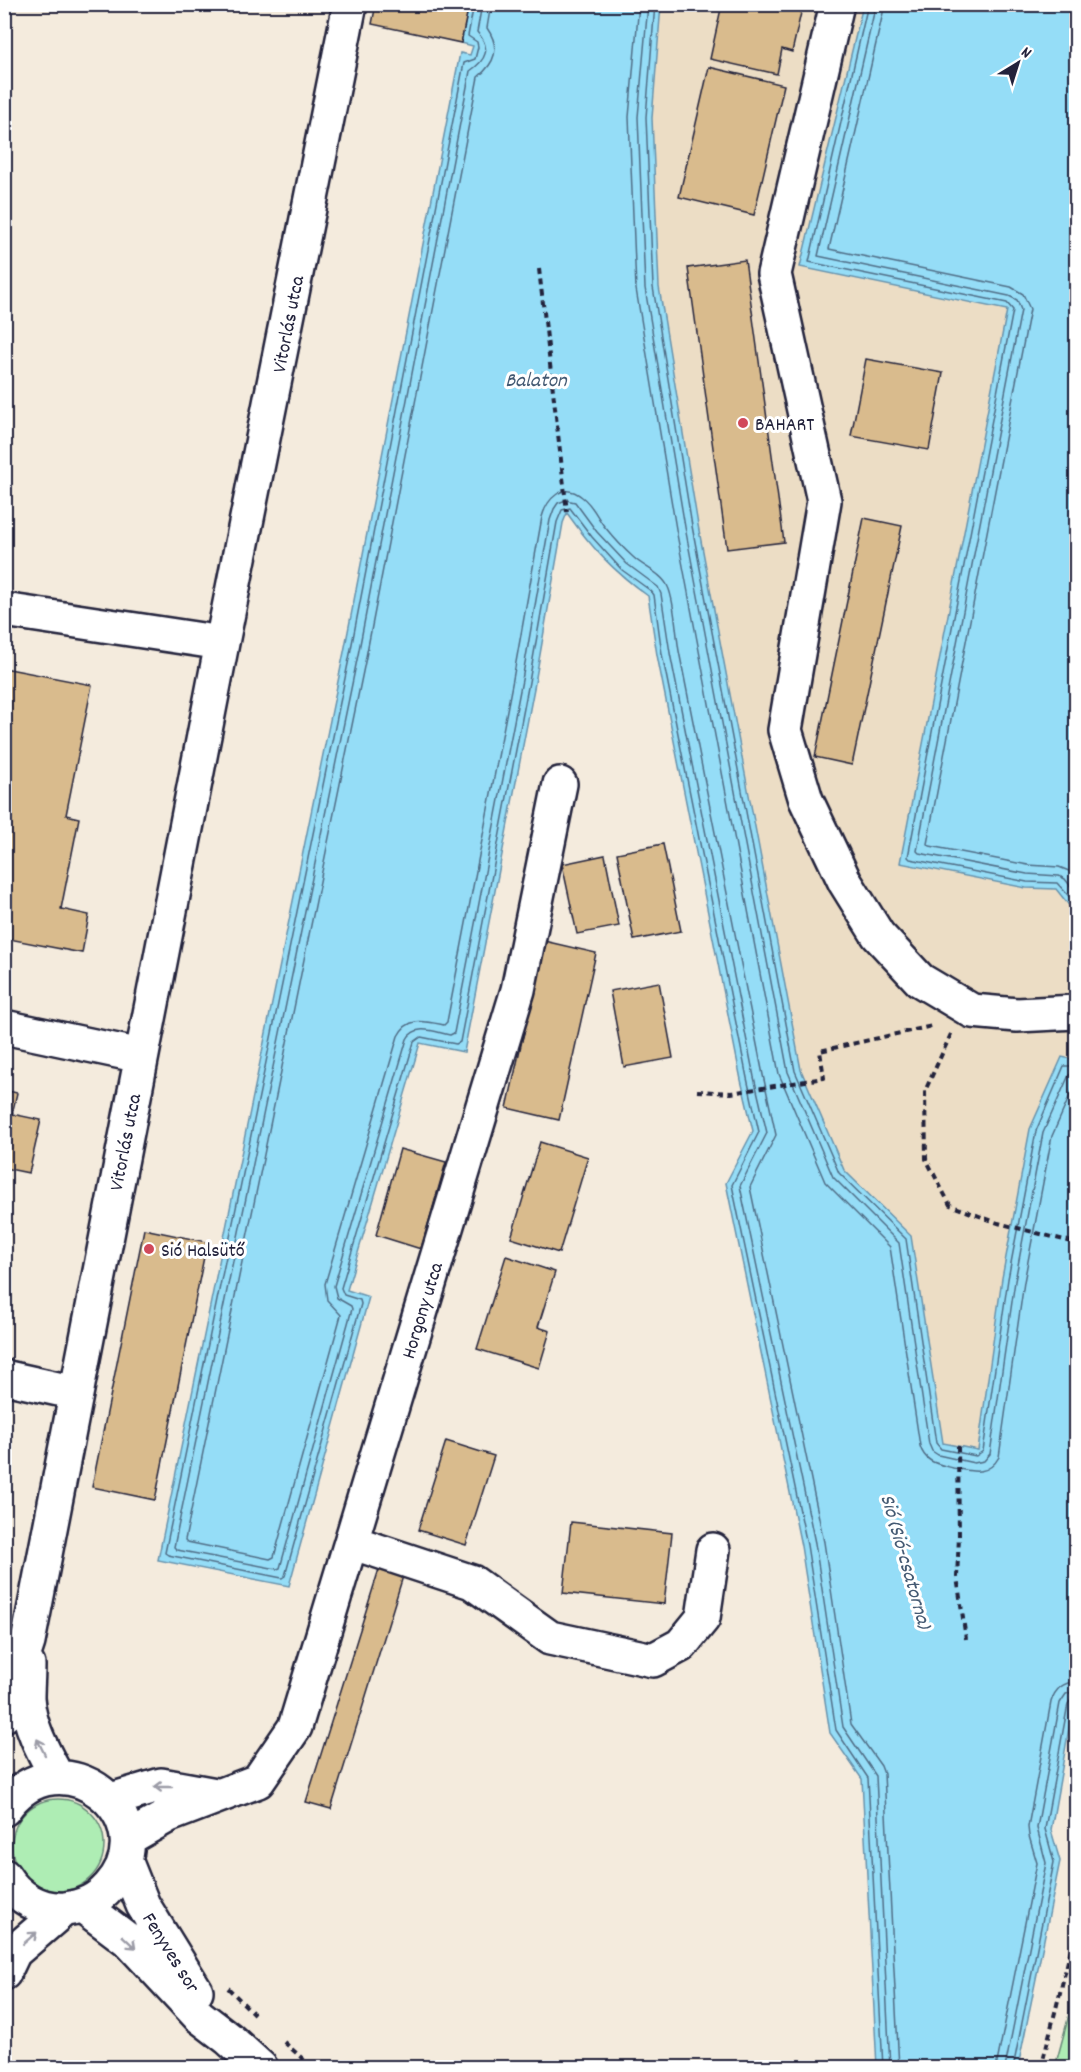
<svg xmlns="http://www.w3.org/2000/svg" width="1081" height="2072" viewBox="0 0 1081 2072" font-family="Dekko,sans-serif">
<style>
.built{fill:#ecddc5}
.green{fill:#aeedb4;stroke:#688878;stroke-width:1.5}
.water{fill:#95ddf7;stroke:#6792ac;stroke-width:1.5}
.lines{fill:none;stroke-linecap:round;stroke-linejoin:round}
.shore{stroke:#506d86;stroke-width:1.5}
.building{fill:#d9bb8d;stroke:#22223b;stroke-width:1.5}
.minor-casing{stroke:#22223b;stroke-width:38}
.path{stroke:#22223b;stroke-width:4;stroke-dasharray:6 4.5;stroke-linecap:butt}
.minor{stroke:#fff;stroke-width:33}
.oneway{stroke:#9c9ca7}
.poi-dot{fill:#d1495b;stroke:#fff;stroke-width:2}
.labels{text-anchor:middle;stroke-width:6;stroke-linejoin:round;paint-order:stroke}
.street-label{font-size:20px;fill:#22223b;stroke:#fff}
.poi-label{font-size:20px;fill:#22223b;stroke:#fff;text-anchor:start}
.water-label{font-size:21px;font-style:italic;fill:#445a73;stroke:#fff}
</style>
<rect width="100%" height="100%" fill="#f4ebdd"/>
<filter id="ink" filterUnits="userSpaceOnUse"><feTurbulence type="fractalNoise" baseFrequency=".0167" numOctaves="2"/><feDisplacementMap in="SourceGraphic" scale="12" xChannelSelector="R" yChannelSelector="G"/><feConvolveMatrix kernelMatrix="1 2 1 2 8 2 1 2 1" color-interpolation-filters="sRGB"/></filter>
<g filter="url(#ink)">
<!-- built -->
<path class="built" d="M 661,5 L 863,5 L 800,267 L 1007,309 L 900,863 L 1026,888 L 1056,889 L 1076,914 L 1076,1060 L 1062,1057 L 1030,1129 L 1002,1278 L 978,1450 L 942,1443 L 911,1236 L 844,1170 L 801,1070 L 698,525 L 659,287 L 652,117 Z"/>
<!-- green -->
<path class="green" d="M12 1845a46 46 0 1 1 92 0a46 46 0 1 1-92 0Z
M 1076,1989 L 1076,2067 L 1055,2067 Z"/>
<!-- water -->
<path class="water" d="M 469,5 L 661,5 L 652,118 L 659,287 L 698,525 L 801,1070 L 844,1170 L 911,1236 L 943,1443 L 978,1450 L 1002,1278 L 1030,1129 L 1062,1057 L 1076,1060 L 1076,1689 L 1051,1830 L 1060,1861 L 1018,2067 L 877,2067 L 862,1779 L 830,1733 L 801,1546 L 726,1183 L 753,1131 L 741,1080 L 657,655 L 648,596 C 612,570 592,548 567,513 L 563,523 L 535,683 L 464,1052 L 420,1043 L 347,1290 L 369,1297 L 289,1586 L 158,1560 L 344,652 L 460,53 L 470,55 L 473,46 L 461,43 Z
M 863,5 L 1076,5 L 1076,914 L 1056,889 L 1026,888 L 900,863 L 1007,310 L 800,267 Z"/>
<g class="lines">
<!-- shore -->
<path class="shore" d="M 474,4 L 468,36 L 477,42 L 478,47 L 475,59 L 464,63 L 350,654 L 165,1553 L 168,1555 L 282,1578 L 285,1576 L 361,1304 L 360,1300 L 344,1295 L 341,1288 L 414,1042 L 421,1037 L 456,1044 L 460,1042 L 529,682 L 557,522 L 562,510 L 570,508 L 592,537 L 622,570 L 651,591 L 654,595 L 662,654 L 747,1078 L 759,1132 L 732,1185 L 807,1545 L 836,1730 L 868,1778 L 883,2068
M 482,4 L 477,32 C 492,48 486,60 470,71 L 358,655 L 174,1547 L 177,1550 L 277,1569 L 280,1568 L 352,1309 L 351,1306 L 337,1298 L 334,1286 L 407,1039 C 416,1023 435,1032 450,1035 L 454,1033 L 522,680 L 550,520 L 554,509 L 558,503 L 566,500 L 575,502 L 597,532 L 627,564 L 658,587 L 661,594 L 670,653 L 754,1077 L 767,1133 L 740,1186 L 815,1543 L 843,1727 L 876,1776 L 890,2068
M 491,4 L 487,28 C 501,48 495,63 478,77 L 366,657 L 185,1540 L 187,1542 L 270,1559 L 274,1557 L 341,1315 L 327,1300 L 325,1284 L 398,1036 C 408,1016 425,1021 444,1025 L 447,1022 L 513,679 L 542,517 C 547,499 563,481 582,497 C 592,504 597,517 604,526 C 613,537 623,548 633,557 C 643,567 662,573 668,587 C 675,602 676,634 679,651 L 763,1075 L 776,1135 L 750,1187 L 824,1542 L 851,1724 L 881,1766 L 884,1774 L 899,2068
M 639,4 L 629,117 L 636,289 L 676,529 L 779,1074 L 825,1182 L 890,1247 L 920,1446 C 925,1463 938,1464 953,1468 C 971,1471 988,1477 999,1457 L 1024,1282 L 1052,1136 L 1076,1082
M 648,4 L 638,117 L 645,288 L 685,527 L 788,1072 L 833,1177 L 899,1243 L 929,1444 L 932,1451 L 938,1455 L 974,1463 L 984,1461 L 990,1454 L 1015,1281 L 1043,1133 L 1069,1075 L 1076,1073
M 655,4 L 646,117 L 653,287 L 692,526 L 795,1071 L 839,1173 L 906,1239 L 936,1443 L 941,1449 L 976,1456 L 983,1451 L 1008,1279 L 1036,1131 L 1064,1066 L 1076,1066
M 868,4 L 809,262 L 1007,303 L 1013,310 L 908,857 L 910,859 L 1027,882 L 1057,883 L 1076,904
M 876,4 L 818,256 L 1009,296 L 1017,300 L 1021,310 L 917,851 L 919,853 L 1027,874 L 1059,876 L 1065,879 L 1076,893
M 885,4 L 829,249 L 1011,287 L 1023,294 L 1030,309 L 927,844 L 930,846 L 1028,865 L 1059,867 L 1069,871 L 1076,878
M 996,2068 L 1037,1863 L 1029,1836 L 1028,1827 L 1051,1702 C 1055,1689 1063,1682 1076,1682
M 1005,2068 L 1046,1863 L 1037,1828 L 1060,1703 L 1066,1694 L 1076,1691
M 1013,2068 L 1054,1862 L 1045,1829 L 1068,1704 L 1071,1700 L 1076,1699"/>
</g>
<!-- building -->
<path class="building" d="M 376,4 L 469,4 L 461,43 L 372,24 Z
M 722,4 L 803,4 L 792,52 L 782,49 L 777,74 L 710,59 Z
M 709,67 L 784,85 L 754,215 L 679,197 Z
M 745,260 L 784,542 L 727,549 L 688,268 Z
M 866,359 L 943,373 L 929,450 L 851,436 Z
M 864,518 L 902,526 L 852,765 L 815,757 Z
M 4,668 L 92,685 L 66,815 L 79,818 L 61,909 L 89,915 L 82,953 L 4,938 Z
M 663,844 L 681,931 L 634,940 L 617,853 Z
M 605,855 L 619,926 L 577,934 L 562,864 Z
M 544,941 L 596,953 L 559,1120 L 507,1108 Z
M 659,982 L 673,1058 L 624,1067 L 610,991 Z
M 4,1090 L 17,1093 L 12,1114 L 41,1120 L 29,1173 L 4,1168 Z
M 540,1142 L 588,1157 L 559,1253 L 511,1238 Z
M 400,1149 L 446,1162 L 421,1249 L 376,1235 Z
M 144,1229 L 207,1242 L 155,1500 L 92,1487 Z
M 506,1256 L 555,1272 L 538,1327 L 550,1331 L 539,1368 L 477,1349 Z
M 446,1441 L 494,1456 L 466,1545 L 418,1530 Z
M 571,1522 L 672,1533 L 664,1604 L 563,1593 Z
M 380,1566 L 404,1573 L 331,1809 L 306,1802 Z"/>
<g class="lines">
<!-- minor casing -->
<g class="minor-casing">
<path id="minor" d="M 837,4 L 774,274 L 824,501 L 785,730 L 806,800 L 845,882 L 878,935 L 920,980 L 972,1011 L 1017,1015 L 1076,1012
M 4,610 L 222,643
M 4,1027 L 141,1056
M 4,1377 L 76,1393
M 351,1542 L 472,1582 L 550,1638 L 653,1660 L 681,1645 L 703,1618 L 713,1550
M 28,1665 C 28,1676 27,1687 27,1698 C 29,1727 44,1753 57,1777
M 4,1715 L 28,1642 L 222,643 L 350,4
M 111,1800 L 161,1785 L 216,1795
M 4,1809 C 60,1729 171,1819 109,1887 C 98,1900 83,1907 65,1909 C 40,1911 17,1897 4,1876
M 127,1839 L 169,1815 L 258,1781 L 295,1727 L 518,990 L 560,784
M 125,1860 L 143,1905 L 196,1991
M 83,1906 L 128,1940 L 199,2016 L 229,2039 L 261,2068
M 4,1973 L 14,1952 L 64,1909"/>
</g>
<!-- path -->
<path class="path" d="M 539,269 L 567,512
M 951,1034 L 925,1091 L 926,1159 L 950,1205 L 998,1223 L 1076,1243
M 697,1091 L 731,1093 L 824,1078 L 820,1051 L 932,1026
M 958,1446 L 959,1537 L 957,1577 L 966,1639
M 228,1988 L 254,2014
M 284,2042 L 313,2068
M 1041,2068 L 1076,1929"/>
<!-- minor -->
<use href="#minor" class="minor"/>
</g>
<!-- one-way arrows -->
<defs><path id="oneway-shaft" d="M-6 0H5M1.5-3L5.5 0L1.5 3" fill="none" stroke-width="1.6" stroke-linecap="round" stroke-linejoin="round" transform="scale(1.5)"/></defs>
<g class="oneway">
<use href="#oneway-shaft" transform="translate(41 1747) rotate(-116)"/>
<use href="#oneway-shaft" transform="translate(163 1787) rotate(180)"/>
<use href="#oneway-shaft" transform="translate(30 1938) rotate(-41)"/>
<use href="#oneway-shaft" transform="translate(129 1942) rotate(43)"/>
</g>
</g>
<!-- markers -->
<g class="poi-dot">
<circle cx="743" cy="423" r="6"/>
<circle cx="149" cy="1249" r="6"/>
</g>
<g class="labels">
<!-- street labels -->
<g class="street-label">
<text transform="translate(287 324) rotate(-79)" y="7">Vitorlás utca</text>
<text transform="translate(124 1142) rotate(-79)" y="7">Vitorlás utca</text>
<text transform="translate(421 1310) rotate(-73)" y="7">Horgony utca</text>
<text transform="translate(172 1952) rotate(58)" y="7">Fenyves sor</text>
</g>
<!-- poi labels -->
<g class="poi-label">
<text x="755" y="430">BAHART</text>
<text x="161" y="1256">Sió Halsütő</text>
</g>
<!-- water labels -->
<g class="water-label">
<text x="536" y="386">Balaton</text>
<text transform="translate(907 1561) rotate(74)" y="7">Sió (Sió-csatorna)</text>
</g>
</g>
<!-- margin -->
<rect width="1081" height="2072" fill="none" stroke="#fff" stroke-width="24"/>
<rect x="12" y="12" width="1057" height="2048" fill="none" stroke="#22223b" stroke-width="2" filter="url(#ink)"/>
<!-- north arrow -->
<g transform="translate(1018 63) rotate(38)" stroke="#ffffff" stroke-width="4.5" paint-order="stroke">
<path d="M0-4.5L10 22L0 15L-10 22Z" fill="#22223b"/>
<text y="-9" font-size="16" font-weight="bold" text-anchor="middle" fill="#22223b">N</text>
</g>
</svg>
